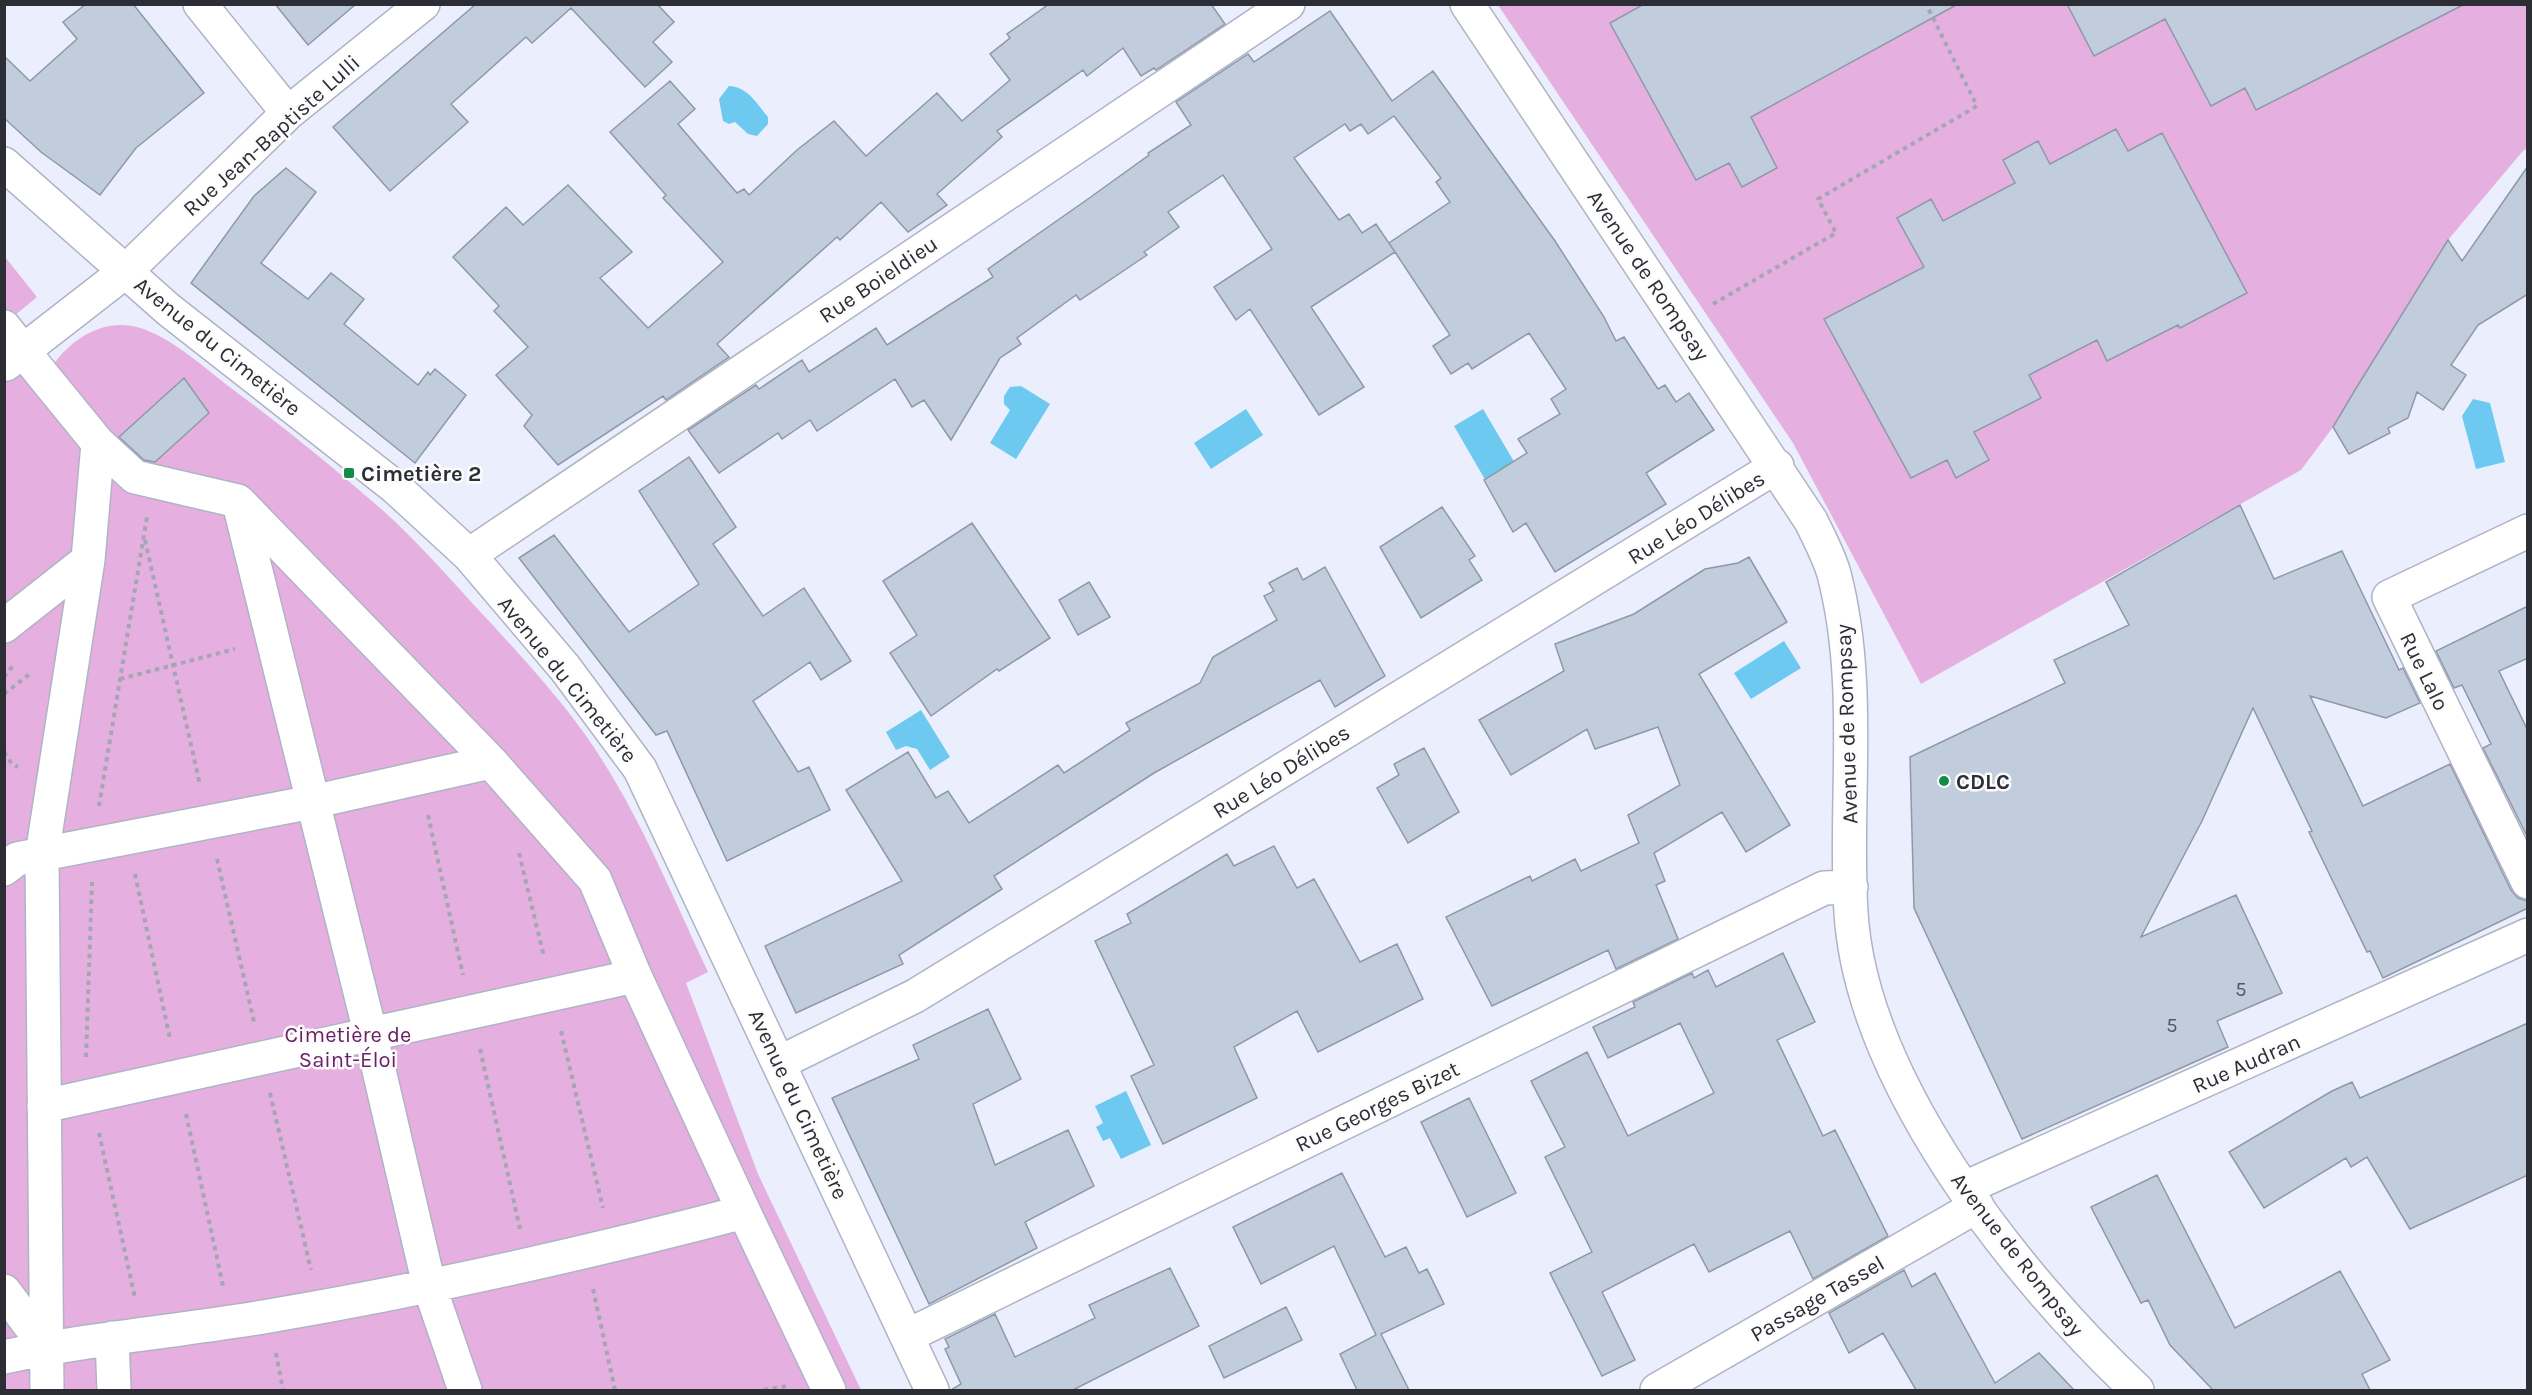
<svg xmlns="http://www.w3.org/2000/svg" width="2532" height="1395" viewBox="0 0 2532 1395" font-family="Karla,sans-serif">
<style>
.green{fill:#e5b0df}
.water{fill:#6dc9f0}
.building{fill:#c1cddd;stroke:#8d99a7;stroke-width:1.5}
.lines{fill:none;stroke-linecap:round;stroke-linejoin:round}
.minor-casing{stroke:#b0b3c5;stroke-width:36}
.path{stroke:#a4a6b2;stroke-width:4;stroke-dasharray:4.5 4.5;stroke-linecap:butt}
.minor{stroke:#fff;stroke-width:33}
.poi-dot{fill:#128c47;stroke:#fcfcfc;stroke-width:2}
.labels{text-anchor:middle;stroke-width:5;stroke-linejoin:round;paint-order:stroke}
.number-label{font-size:20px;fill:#52565f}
.street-label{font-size:22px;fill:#2d2e35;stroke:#fcfcfc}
.poi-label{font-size:22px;font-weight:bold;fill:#2d2e35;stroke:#fcfcfc;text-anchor:start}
.park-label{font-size:22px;fill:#6a2266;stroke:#fcfcfc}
</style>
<rect width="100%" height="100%" fill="#ebeefd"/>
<!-- green -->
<path class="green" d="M 1498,5 L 2527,5 L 2527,148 L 2522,152 L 2448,240 L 2333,427 L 2301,470 L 1921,684 L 1793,443 Z
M 5,257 L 37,297 L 14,316 L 53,365 C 71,339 103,318 137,327 C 172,337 203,367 231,388 C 282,426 332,466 380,508 C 419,542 453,583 489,621 C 521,656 556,694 584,733 C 636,806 670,891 708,972 L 686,983 L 758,1174 L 861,1390 L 5,1390 Z"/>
<!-- water -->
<path class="water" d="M 729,86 C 747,86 758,105 768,117 L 768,124 L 757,136 L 748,134 L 735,122 L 729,124 L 723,121 L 719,99 Z
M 1021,386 L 1050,404 L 1016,459 L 990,443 L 1010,410 L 1004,404 L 1004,396 L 1010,387 Z
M 2473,399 L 2490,403 L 2505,462 L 2476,469 L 2462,416 Z
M 1246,409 L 1263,435 L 1211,469 L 1194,443 Z
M 1483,409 L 1516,465 L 1487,483 L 1454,426 Z
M 1784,641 L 1801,668 L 1751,699 L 1734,673 Z
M 921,710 L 950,757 L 930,770 L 917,749 L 906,746 L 896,750 L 886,732 Z
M 1126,1091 L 1151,1145 L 1121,1159 L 1110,1138 L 1103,1141 L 1096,1127 L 1103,1123 L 1095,1106 Z"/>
<!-- building -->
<path class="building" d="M 86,4 L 133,4 L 204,93 L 136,148 L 100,195 L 41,152 L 4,118 L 4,56 L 30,81 L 77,39 L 63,22 Z
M 275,4 L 356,4 L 308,45 Z
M 476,4 L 657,4 L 674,22 L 653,42 L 672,62 L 645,87 L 571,8 L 532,43 L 526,37 L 451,104 L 468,122 L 390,191 L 333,127 Z
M 1049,4 L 1211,4 L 1225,24 L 1156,70 L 1154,68 L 1141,76 L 1123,48 L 1087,76 L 1083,70 L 997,131 L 1002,137 L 937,194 L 947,205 L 908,232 L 881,202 L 840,240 L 837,237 L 717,344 L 729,357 L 666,400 L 663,396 L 558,465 L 524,426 L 532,415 L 496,375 L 528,347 L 494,311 L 499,306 L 453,257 L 506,207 L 523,225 L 568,185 L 632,252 L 600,278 L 648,328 L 723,262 L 663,198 L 666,195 L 610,132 L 670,81 L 695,109 L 678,124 L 737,193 L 744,189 L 749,195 L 797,150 L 834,121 L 866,156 L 937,93 L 962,121 L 1010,80 L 990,54 L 1010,38 L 1007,34 Z
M 1644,4 L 1958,4 L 1751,117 L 1777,168 L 1742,187 L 1729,163 L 1696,180 L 1610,23 Z
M 2067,4 L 2465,4 L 2256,110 L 2245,88 L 2211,106 L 2165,19 L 2094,56 Z
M 1330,11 L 1392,101 L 1433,71 L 1555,241 L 1604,317 L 1616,341 L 1624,337 L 1658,389 L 1665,385 L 1676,402 L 1689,393 L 1714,430 L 1646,473 L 1666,504 L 1555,572 L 1526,523 L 1513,532 L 1484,480 L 1527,453 L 1518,439 L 1560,414 L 1551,399 L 1566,389 L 1529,333 L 1472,369 L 1468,363 L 1451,374 L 1433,346 L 1450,335 L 1389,243 L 1450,202 L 1436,182 L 1441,178 L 1394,116 L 1368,134 L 1361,124 L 1350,131 L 1345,124 L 1294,158 L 1339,220 L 1349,214 L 1362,233 L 1376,224 L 1395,252 L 1311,307 L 1364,387 L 1319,415 L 1250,309 L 1236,320 L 1214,287 L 1272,249 L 1223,175 L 1168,212 L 1179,227 L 1144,252 L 1147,255 L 1080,300 L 1076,295 L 1017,338 L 1021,344 L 1000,358 L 951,440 L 924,400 L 912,407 L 895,379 L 817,431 L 810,420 L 782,439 L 778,433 L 719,473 L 688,430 L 756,385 L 759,389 L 802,360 L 809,372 L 876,328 L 887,345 L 993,277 L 988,269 L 1088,199 L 1149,155 L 1148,153 L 1191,125 L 1176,102 L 1248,54 L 1254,62 Z
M 2116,129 L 2128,151 L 2162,133 L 2247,293 L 2180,328 L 2178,325 L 2107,361 L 2097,340 L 2029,375 L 2041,398 L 1974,432 L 1989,460 L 1956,478 L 1947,460 L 1911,478 L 1824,319 L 1924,267 L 1897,218 L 1931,199 L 1943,221 L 2015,183 L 2003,160 L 2038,141 L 2050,164 Z
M 2528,166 L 2528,294 L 2478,325 L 2451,365 L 2466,375 L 2443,410 L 2417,392 L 2408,418 L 2388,428 L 2390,433 L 2349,454 L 2333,427 L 2355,390 L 2448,240 L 2462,261 Z
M 286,168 L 316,192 L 261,263 L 308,299 L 331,273 L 364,299 L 344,324 L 418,385 L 428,372 L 430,375 L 435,369 L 466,395 L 415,463 L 191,283 L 254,196 Z
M 184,378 L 209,413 L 155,462 L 144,460 L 119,437 Z
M 689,457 L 736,527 L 713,544 L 763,616 L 804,588 L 851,661 L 821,680 L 810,662 L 753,701 L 798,772 L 809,767 L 830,810 L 727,861 L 667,731 L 656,735 L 519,558 L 554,535 L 629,632 L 699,584 L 639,491 Z
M 2240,505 L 2274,579 L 2342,551 L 2399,670 L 2403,668 L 2420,703 L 2386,718 L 2310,696 L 2363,806 L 2450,764 L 2511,890 L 2518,898 L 2528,901 L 2528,908 L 2383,978 L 2370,951 L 2367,952 L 2309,832 L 2312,831 L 2253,708 L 2202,821 L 2141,937 L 2236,895 L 2282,993 L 2217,1021 L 2228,1047 L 2022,1139 L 1914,908 L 1910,757 L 2065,683 L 2054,660 L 2129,625 L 2106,582 Z
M 1442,507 L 1475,556 L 1469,560 L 1482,580 L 1421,618 L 1380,547 Z
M 972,523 L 1050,638 L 999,671 L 997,669 L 931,716 L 890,653 L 917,635 L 883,581 Z
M 1749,557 L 1787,622 L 1699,674 L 1790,825 L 1746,852 L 1722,812 L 1654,853 L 1665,881 L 1656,885 L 1678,939 L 1616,969 L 1608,950 L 1492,1006 L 1446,917 L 1530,876 L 1532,881 L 1575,859 L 1581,871 L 1639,843 L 1628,815 L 1680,785 L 1658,727 L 1595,749 L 1587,729 L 1511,775 L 1479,720 L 1564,671 L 1555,644 L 1634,614 L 1705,569 L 1738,563 Z
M 1325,567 L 1385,676 L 1335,707 L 1320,680 L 1154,773 L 994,876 L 1002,889 L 899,955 L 903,964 L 796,1013 L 765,946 L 902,881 L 846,790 L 908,752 L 936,798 L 948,791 L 969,823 L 1058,765 L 1064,773 L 1130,730 L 1126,723 L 1200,683 L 1213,657 L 1277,620 L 1264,596 L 1274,591 L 1269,583 L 1297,568 L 1303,580 Z
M 1089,582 L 1110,617 L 1078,635 L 1059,600 Z
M 2528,606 L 2528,658 L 2499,671 L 2528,731 L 2528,838 L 2483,748 L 2491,744 L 2462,685 L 2454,688 L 2436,651 Z
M 1424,748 L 1459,812 L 1408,843 L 1377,788 L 1399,775 L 1394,764 Z
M 1274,846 L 1297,888 L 1314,879 L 1360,962 L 1397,944 L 1423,999 L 1318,1052 L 1297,1011 L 1234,1047 L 1257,1098 L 1163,1144 L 1131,1076 L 1154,1065 L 1095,941 L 1131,923 L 1127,914 L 1227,854 L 1234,866 Z
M 1783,953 L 1815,1022 L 1777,1040 L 1823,1136 L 1835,1130 L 1888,1236 L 1813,1279 L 1790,1231 L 1709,1272 L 1694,1244 L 1602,1292 L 1635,1360 L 1602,1376 L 1550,1273 L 1592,1252 L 1545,1157 L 1565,1147 L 1531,1081 L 1587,1052 L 1628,1136 L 1714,1093 L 1680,1023 L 1608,1058 L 1593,1027 L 1635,1007 L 1633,1002 L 1692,973 L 1694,978 L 1708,970 L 1716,987 Z
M 988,1009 L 1021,1079 L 973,1104 L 995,1165 L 1068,1130 L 1094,1186 L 1025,1222 L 1037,1248 L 929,1304 L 832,1098 L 919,1059 L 913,1045 Z
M 2528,1023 L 2528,1175 L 2410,1229 L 2367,1157 L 2351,1167 L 2346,1158 L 2264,1208 L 2229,1152 L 2332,1091 L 2352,1082 L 2360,1098 Z
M 1469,1098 L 1516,1193 L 1467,1217 L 1421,1122 Z
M 1342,1173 L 1385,1257 L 1406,1247 L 1419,1273 L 1427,1269 L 1444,1304 L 1381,1334 L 1409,1390 L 1357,1390 L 1340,1354 L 1376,1335 L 1334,1246 L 1261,1284 L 1233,1227 Z
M 2157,1175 L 2235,1328 L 2340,1271 L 2390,1360 L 2362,1374 L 2370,1390 L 2213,1390 L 2170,1345 L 2148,1300 L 2141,1303 L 2091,1207 Z
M 1170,1268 L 1199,1326 L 1073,1390 L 951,1390 L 961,1384 L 945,1349 L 949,1347 L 945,1339 L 995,1314 L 1015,1357 L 1095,1318 L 1089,1305 Z
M 1904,1270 L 1912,1287 L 1935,1273 L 1995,1383 L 2039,1353 L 2074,1390 L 1916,1390 L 1883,1333 L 1849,1353 L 1829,1313 Z
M 1286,1307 L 1302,1340 L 1224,1378 L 1209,1346 Z"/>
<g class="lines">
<!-- minor casing -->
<g class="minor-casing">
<path id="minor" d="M 200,4 L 288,113
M 1467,4 L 1811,521 C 1819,538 1829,556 1834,574 C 1863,685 1844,800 1851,913 C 1862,1083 2017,1277 2137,1390
M 4,164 L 169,310 L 395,487 L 469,555 L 565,668 L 640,769 L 932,1390
M 4,327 L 23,351 L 6,364
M 98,443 L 135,477 L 238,501 L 491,762 L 595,880 L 635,976 L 744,1212
M 239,503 L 371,1036 L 429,1285 L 465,1390
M 2528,531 L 2389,597 L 2528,882
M 469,555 L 1288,4
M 4,626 L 88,560
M 4,869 L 17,859 L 312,802 L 491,762
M 779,1063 L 915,996 L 1777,466
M 44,1106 L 635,976
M 1965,1188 L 2528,935
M 4,1291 L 47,1348
M 907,1336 L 1824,888 L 1851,887
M 112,1338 L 114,1390
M 4,1357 C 92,1338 181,1331 269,1316 C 429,1289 587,1253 744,1212 L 829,1390
M 47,1390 L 42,855 L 88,560 L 98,443 L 23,351 L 126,271 L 288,113 L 423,4
M 1657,1390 L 1977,1206"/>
</g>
<!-- path -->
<path class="path" d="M 1713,304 L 1836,233 L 1818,199 L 1977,106 L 1926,4
M 145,540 L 200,785
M 4,677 L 15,663
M 120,679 L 235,649
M 4,694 L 31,673
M 4,752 L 12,764 L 18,767
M 99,806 L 147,517
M 428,815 L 463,975
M 519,853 L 544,957
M 217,859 L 254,1022
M 135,874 L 170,1039
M 561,1031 L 603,1208
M 480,1049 L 520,1229
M 86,1057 L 92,882
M 270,1093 L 311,1270
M 186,1114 L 223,1286
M 99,1133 L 135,1298
M 593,1289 L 615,1390
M 276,1353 L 283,1390
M 764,1390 L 787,1386"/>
<!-- minor -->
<use href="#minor" class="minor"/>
</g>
<!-- markers -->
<g class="poi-dot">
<rect x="343" y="467" width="12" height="12" rx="3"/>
<circle cx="1944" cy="781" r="6"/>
</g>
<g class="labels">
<!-- number labels -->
<g class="number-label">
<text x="2241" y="996">5</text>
<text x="2172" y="1032">5</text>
</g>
<!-- street labels -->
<g class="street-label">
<text transform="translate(271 135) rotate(-42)" y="8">Rue Jean-Baptiste Lulli</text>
<text transform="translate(1649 275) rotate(56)" y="8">Avenue de Rompsay</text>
<text transform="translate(878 279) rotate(-34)" y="8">Rue Boieldieu</text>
<text transform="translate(218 346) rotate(39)" y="8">Avenue du Cimetière</text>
<text transform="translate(1696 517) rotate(-32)" y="8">Rue Léo Délibes</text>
<text transform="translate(2425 671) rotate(64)" y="8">Rue Lalo</text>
<text transform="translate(568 679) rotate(51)" y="8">Avenue du Cimetière</text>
<text transform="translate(1846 724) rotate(-92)" y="8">Avenue de Rompsay</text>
<text transform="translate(1281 771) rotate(-32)" y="8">Rue Léo Délibes</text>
<text transform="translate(2246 1063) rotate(-24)" y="8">Rue Audran</text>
<text transform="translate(799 1104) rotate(65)" y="8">Avenue du Cimetière</text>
<text transform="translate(1377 1106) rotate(-26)" y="8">Rue Georges Bizet</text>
<text transform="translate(2018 1254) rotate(52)" y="8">Avenue de Rompsay</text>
<text transform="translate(1817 1298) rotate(-30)" y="8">Passage Tassel</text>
</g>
<!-- poi labels -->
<g class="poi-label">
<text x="361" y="481">Cimetière 2</text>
<text x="1956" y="789">CDLC</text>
</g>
<!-- park labels -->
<g class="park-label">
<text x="348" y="1042">Cimetière de<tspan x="348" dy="25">Saint-Éloi</tspan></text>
</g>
</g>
<!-- border -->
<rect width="2532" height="1395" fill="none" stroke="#2d2e35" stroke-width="12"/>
</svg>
